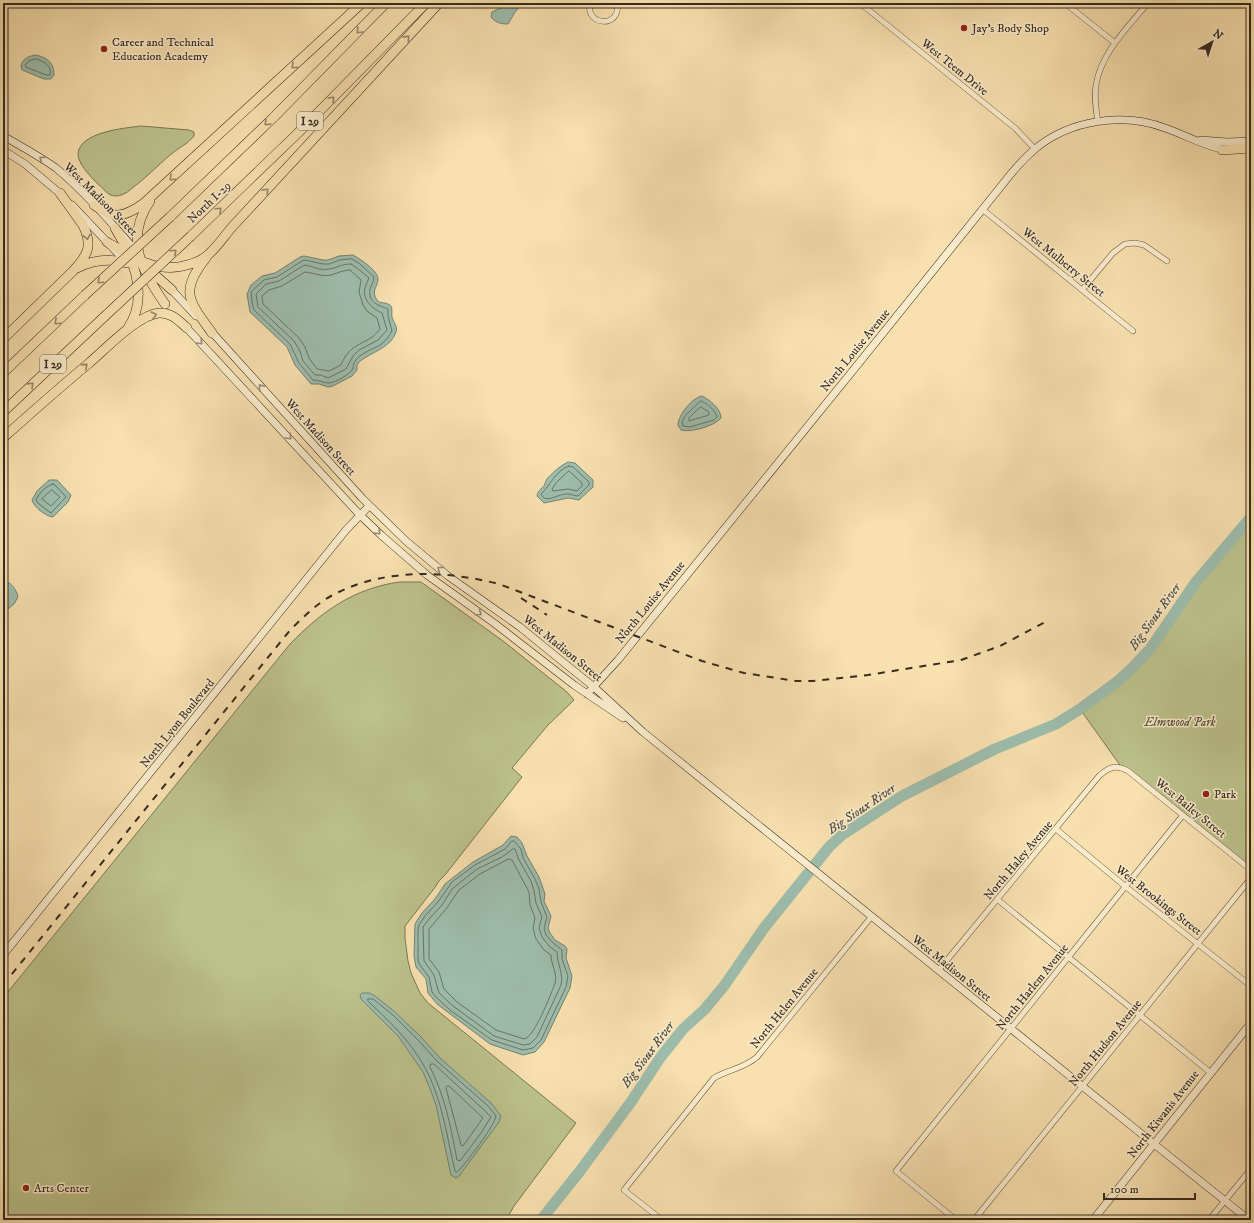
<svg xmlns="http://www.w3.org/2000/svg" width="1254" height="1223" viewBox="0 0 1254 1223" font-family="'IM FELL DW Pica',serif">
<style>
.green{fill:#bcc28c;stroke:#787656}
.water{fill:#9dbdad;stroke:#738274}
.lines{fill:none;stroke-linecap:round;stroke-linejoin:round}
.shore{stroke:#697466;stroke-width:1}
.river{stroke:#9dbdad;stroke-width:11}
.street-casing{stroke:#665843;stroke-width:6}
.secondary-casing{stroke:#352a1f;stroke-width:8}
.highway-casing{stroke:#352a1f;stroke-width:10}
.street{stroke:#faebcb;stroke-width:5}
.secondary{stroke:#faebcb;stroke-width:7}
.highway{stroke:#f8e0af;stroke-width:9}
.rail{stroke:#352a1f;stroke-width:2;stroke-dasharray:7 7;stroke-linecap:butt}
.highway-bridge-casing{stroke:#352a1f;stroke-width:10;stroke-linecap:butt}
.highway-bridge{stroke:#f8e0af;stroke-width:9}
.oneway{stroke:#968567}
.oneway2{stroke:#988a75}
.poi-dot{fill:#8f2418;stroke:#faebcb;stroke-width:1.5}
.labels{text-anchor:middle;stroke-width:3;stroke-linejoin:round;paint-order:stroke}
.shield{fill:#faebcb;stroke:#706453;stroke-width:1}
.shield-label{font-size:11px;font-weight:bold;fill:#352a1f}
.poi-label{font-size:12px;fill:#352a1f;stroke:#faebcb;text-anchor:start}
.street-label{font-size:12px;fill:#352a1f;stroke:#faebcb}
.park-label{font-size:12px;font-style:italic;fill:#57503a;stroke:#faebcb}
.water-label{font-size:13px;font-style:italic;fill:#4f4f42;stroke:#faebcb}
</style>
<rect width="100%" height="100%" fill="#f8e0af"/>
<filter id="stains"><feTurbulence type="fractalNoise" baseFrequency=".005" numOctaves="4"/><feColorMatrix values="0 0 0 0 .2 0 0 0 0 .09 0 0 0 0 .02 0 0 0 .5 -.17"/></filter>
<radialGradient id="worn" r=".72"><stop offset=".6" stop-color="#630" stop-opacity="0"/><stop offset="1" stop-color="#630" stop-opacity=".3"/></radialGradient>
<!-- green -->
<path class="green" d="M 141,126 L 189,130 L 194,132 L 194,136 C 188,144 178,148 170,155 C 157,166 145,179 131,189 C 127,193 121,196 115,196 C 108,196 103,188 98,184 C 91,177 78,164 78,154 C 79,132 125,128 141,126 Z
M 1251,517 L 1251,871 L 1122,768 L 1080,709 L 1118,681 L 1134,666 L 1150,649 L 1195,583 Z
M 400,582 L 421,582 L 503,641 L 567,692 L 574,700 L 548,725 L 512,768 L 522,777 L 445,875 L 439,881 L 436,886 L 405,926 L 405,938 L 408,961 L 411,973 L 420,993 L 428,1003 L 576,1123 L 514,1206 L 506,1220 L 3,1220 L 3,998 L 290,644 C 321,612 354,588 400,582 Z"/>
<!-- water -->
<path class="water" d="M 511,3 L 523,3 L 515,12 L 508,24 C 501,24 496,23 491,17 L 492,12 Z
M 36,55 C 48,58 54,63 54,75 L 51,79 L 44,79 L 22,70 L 21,65 C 24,57 30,56 36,55 Z
M 353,255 C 360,259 379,271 378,280 C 377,287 371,292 377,300 C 380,304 384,302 388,304 C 394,306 391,313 392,317 C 393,322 398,326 396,332 C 391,348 371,352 359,362 L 357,365 L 357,370 L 352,376 L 333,386 L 328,387 L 319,384 L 311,384 L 295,365 L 287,347 L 250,312 L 247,294 L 251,285 L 262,276 L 275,273 L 300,257 L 304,256 L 323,260 L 328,260 L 339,256 Z
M 702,396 C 710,400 721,409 721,418 C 715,426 690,433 681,430 L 678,425 C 678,415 692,398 702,396 Z
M 568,462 L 575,463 L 593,480 L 593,487 L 579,500 L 568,498 L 544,503 L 537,496 C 538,491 539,491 542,488 C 545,486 545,482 547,479 C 552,473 560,466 568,462 Z
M 49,480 L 57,480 L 71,495 L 68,502 L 53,517 C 45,516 34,507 32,500 L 37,491 Z
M 3,580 C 11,583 16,588 18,597 L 14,604 L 3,613 Z
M 511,836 L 517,837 L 522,843 L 527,856 L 539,877 L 545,894 L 544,901 L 551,916 L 548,928 L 550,933 L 555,940 L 565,946 L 567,949 L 566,958 L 572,976 L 570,988 L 544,1042 L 535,1052 L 523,1055 L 490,1044 L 437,1004 L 428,993 L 426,979 L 416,967 L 414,956 L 415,924 L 422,913 L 435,899 L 445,884 L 473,862 L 503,845 Z
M 362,993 L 369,993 L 375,996 L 395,1012 L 421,1037 L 440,1058 L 491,1103 L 501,1116 L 499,1122 L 459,1176 L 456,1178 L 451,1175 L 436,1105 L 429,1086 L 423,1072 L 398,1036 L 361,999 L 360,995 Z"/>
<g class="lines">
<!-- shore -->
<path class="shore" d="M 36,59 C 44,61 52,66 50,75 L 46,75 L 26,67 L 25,65 L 29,61 Z
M 352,259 L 360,264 L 374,277 C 374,282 371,285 370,289 C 368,303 378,305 388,309 L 388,316 L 392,331 C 389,336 385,342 380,345 C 370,351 353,355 353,369 C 348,375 337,382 329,383 C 324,383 319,380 313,380 L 299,363 L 290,344 L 254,310 L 252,302 L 251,292 L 264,280 L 277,277 L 302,261 L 305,260 L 323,264 L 329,264 L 340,260 Z
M 351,264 L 357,268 L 369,278 C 368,281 366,284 365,288 C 362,300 373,309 382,313 L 387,330 L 378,340 L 359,350 L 353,356 L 346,369 L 328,378 L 321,375 L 315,375 L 303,361 L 300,351 L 294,341 L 258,307 L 256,294 L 266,284 L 279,281 L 304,265 C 313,266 320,271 329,269 C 338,268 340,264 351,264 Z
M 350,270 L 361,280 L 359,292 L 363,305 L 367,311 L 377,318 L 380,329 C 368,346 351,340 341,365 L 329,371 L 317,369 L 309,358 L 305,347 L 299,338 L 263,304 L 262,296 L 269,290 L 282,286 L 305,272 C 314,273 322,277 331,275 C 338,273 343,270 350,270 Z
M 701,401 C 708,404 715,410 717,417 L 714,420 L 690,427 L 683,426 L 682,422 L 685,416 Z
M 701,407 L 709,412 L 709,415 L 689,421 L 689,418 Z
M 569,466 L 573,467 L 589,482 L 589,485 L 578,496 C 574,496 571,494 568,494 C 559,493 545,505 541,494 C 551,485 555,471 569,466 Z
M 569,471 L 582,483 L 582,486 L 577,491 L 568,489 L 553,491 L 552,489 L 556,483 Z
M 53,484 L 55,485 L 66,497 L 51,513 L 39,504 L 36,500 C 39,493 46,486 53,484 Z
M 52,490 L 60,497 L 51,506 L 42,499 Z
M 512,841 L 514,841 L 521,849 L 523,858 L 535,879 L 539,889 L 541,902 L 547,917 L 544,928 L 546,935 L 553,943 L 562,950 L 562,959 L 568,976 L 566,987 L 541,1040 L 533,1048 L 523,1050 L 492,1040 L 450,1010 L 435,996 L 432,992 L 429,977 L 420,965 L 418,961 L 418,931 L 419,925 L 425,916 L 438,902 L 452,882 L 475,865 L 505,849 Z
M 513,849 L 515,849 L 519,860 L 531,881 L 534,891 L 536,903 L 542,917 L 539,928 L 542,937 L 549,946 L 557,952 C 557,964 564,974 561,985 L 537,1037 L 530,1044 L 523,1045 L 494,1036 L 453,1006 L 439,993 L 434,975 L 424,961 L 423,927 L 429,919 L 442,905 L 452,889 L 477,869 L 502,857 Z
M 509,859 L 512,860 L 529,892 L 530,905 L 535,918 L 533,928 L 536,939 L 544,950 L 551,955 C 551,965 558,974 555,984 C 550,995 535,1037 524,1039 L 496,1030 L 457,1002 L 444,989 L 439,972 L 429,959 L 429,929 L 446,909 L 459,890 L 480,874 Z
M 368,999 L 373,999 L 393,1015 L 418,1040 L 437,1061 L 488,1106 L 496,1116 C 495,1125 465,1165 457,1172 L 455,1171 C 448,1142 444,1112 433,1085 C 421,1053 396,1027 372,1005 L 368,1001 Z
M 431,1064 L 434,1064 L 484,1110 L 491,1117 L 481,1133 L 460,1161 L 457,1160 C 451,1128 445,1096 430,1067 Z
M 447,1086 L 449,1086 L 483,1118 L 463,1146 L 461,1145 L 446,1088 Z"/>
<!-- river -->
<path class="river" d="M 541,1220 L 580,1171 L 631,1102 L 660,1058 L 683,1029 L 705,1009 L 724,986 L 764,928 L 829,847 L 842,835 L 902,796 L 995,749 L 1056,724 L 1080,709 L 1118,681 L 1134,666 L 1150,649 L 1195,583 L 1251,517"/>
<!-- street casing -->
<g class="street-casing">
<path id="street" d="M 590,3 C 585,27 622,28 617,3
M 860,3 L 1015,128 L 1035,149
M 1065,3 L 1115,43
M 1098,122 C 1096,110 1094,98 1096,85 C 1101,53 1128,27 1148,3
M 982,209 L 1133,331
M 1082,290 L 1113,253 L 1125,244 L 1135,243 L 1144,245 L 1167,261
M 1056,829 L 1126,887 L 1251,986
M 998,900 L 1211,1073
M 938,971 L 1099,776 C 1109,767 1116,764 1128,771 L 1251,870
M 662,1220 L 624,1190 L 714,1078 C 727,1070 745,1068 757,1057 L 872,916
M 956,1220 L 896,1171 L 1183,815
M 974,1220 L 1251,878
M 1209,1220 L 1251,1169"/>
</g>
<!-- secondary casing -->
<g class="secondary-casing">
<path id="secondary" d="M 3,136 C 21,146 39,156 56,168 C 86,193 112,224 138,253
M 1201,140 L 1227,142 L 1251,141
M 3,150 L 25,164 L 63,196
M 72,205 L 127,263
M 169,287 L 196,316
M 184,325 L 360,515 L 381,535 L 427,575 L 494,623 L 574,685 L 623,718
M 209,329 L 362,498 L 406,541 L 448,576 L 520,627 L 558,658 L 594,687 L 643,732 L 1154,1144 L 1249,1220
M 587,694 L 618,660 L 859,363 L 1002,185 C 1012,172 1022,160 1035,149 C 1070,120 1122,112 1165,128 C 1186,135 1205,147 1227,150
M 3,955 L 346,530 L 369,506
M 1093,1220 L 1251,1023"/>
</g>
<!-- highway casing -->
<g class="highway-casing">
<path id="highway" d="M 1222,150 L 1251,148
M 150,201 C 124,239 142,271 165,304
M 94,205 C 114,220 124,217 143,204 L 362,3
M 170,217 L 275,116 L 386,3
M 115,228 C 133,257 150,296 128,328
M 191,236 L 298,133 L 426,3
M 107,242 C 132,257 157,274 187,265 C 195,263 203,260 209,254 C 218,246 225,235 233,226 L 439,3
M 206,258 C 179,292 189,301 212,333
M 77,268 C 93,260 110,258 127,263
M 145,269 L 155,275 L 172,290
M 3,339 L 73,271 C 88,255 93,246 83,225 L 60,193
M 3,373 L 85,295
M 3,412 L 104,317
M 3,438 C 31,413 59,388 88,364 C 105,350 137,315 159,313 C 171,312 179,321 187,328"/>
</g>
<!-- street -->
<use href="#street" class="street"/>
<!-- secondary -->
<use href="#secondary" class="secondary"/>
<!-- highway -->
<use href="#highway" class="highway"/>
<!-- rail -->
<path class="rail" d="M 521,598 L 538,609 L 547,615
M 3,985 L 291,629 C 304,617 316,604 331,596 C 382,568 444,570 499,584 L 702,661 L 744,673 L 796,681 L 812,681 L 868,675 L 961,660 L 1000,646 L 1049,620"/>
<!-- highway-bridge casing -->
<g class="highway-bridge-casing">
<path id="highway-bridge" d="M 85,295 L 170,217
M 104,317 L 191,236"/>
</g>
<!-- highway-bridge -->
<use href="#highway-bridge" class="highway-bridge"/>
</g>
<!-- one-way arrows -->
<defs><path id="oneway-chevron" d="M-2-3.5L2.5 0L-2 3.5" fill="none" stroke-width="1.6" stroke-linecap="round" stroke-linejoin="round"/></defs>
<g class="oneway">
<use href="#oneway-chevron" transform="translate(359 31) rotate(134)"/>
<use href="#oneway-chevron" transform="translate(407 38) rotate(-48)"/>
<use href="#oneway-chevron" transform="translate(294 66) rotate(137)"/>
<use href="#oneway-chevron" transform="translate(332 99) rotate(-46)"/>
<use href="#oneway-chevron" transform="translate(267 123) rotate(136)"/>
<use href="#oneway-chevron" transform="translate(172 178) rotate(137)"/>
<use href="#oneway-chevron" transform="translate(266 191) rotate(-47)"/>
<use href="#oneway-chevron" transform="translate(219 210) rotate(-43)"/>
<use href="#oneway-chevron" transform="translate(87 237) rotate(79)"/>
<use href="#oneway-chevron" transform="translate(174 252) rotate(-43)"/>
<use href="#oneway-chevron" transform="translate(100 281) rotate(137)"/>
<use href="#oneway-chevron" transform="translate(154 315) rotate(-14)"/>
<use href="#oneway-chevron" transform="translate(57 322) rotate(137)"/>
<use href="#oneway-chevron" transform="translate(85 366) rotate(-40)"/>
<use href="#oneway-chevron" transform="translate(31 385) rotate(-44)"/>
</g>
<g class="oneway2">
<use href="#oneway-chevron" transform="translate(42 159) rotate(-145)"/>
<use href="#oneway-chevron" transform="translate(200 342) rotate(47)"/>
<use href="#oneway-chevron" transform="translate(261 387) rotate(-132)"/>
<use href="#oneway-chevron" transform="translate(289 437) rotate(47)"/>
<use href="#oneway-chevron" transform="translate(378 532) rotate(44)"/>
<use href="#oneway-chevron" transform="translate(440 569) rotate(-142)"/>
<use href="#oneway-chevron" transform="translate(479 613) rotate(35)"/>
</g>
<!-- markers -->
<g class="poi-dot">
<circle cx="964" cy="28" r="4"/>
<circle cx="104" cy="49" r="4"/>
<circle cx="1206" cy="794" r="4"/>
<circle cx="26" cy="1188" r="4"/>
</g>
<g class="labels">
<!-- shield labels -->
<g class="shield">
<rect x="297" y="112" width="26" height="18" rx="3"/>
<rect x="40" y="355" width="26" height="18" rx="3"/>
</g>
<g class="shield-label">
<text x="310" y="125">I 29</text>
<text x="53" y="368">I 29</text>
</g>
<!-- poi labels -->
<g class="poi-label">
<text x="972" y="32">Jay's Body Shop</text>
<text x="112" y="46">Career and Technical<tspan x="112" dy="14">Education Academy</tspan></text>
<text x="1214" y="798">Park</text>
<text x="34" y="1192">Arts Center</text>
</g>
<!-- street labels -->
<g class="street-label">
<text transform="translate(955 67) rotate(39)" y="4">West Teem Drive</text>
<text transform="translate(101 199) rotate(45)" y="4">West Madison Street</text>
<text transform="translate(209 202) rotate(-43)" y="4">North I-29</text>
<text transform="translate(1064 262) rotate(39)" y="4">West Mulberry Street</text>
<text transform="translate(855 350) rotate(-51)" y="4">North Louise Avenue</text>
<text transform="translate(321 437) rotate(48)" y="4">West Madison Street</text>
<text transform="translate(650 602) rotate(-51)" y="4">North Louise Avenue</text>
<text transform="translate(563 648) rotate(39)" y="4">West Madison Street</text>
<text transform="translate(177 723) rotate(-51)" y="4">North Lyon Boulevard</text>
<text transform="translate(1191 808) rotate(39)" y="4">West Bailey Street</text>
<text transform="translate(1018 860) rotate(-50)" y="4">North Haley Avenue</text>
<text transform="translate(1159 900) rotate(38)" y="4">West Brookings Street</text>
<text transform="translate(952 968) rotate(39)" y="4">West Madison Street</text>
<text transform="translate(1032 987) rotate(-51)" y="4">North Harlem Avenue</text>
<text transform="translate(784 1008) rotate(-51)" y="4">North Helen Avenue</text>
<text transform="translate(1105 1043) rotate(-51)" y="4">North Hudson Avenue</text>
<text transform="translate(1163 1114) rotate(-52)" y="4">North Kiwanis Avenue</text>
</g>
<!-- park labels -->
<g class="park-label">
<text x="1180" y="726">Elmwood Park</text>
</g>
<!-- water labels -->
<g class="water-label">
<text transform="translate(1154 616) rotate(-54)" y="5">Big Sioux River</text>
<text transform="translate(861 808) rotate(-34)" y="5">Big Sioux River</text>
<text transform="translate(647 1054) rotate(-53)" y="5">Big Sioux River</text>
</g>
</g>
<!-- margin -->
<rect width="1254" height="1223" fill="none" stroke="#f8e0af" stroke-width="16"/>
<rect x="4" y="4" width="1246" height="1215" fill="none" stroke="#352a1f" stroke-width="2"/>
<rect x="8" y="8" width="1238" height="1207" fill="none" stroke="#352a1f"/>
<!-- north arrow -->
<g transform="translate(1212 42) rotate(39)" stroke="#faebcb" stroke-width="3" paint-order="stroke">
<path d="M0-3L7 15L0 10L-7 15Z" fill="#352a1f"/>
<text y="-6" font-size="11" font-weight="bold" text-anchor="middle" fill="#352a1f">N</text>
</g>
<!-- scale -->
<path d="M1104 1193v6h91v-6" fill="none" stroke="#352a1f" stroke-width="2"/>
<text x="1110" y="1193" font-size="12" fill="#352a1f" stroke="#faebcb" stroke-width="3" paint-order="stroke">100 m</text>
<rect width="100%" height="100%" filter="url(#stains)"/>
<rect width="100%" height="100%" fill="url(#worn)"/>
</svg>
